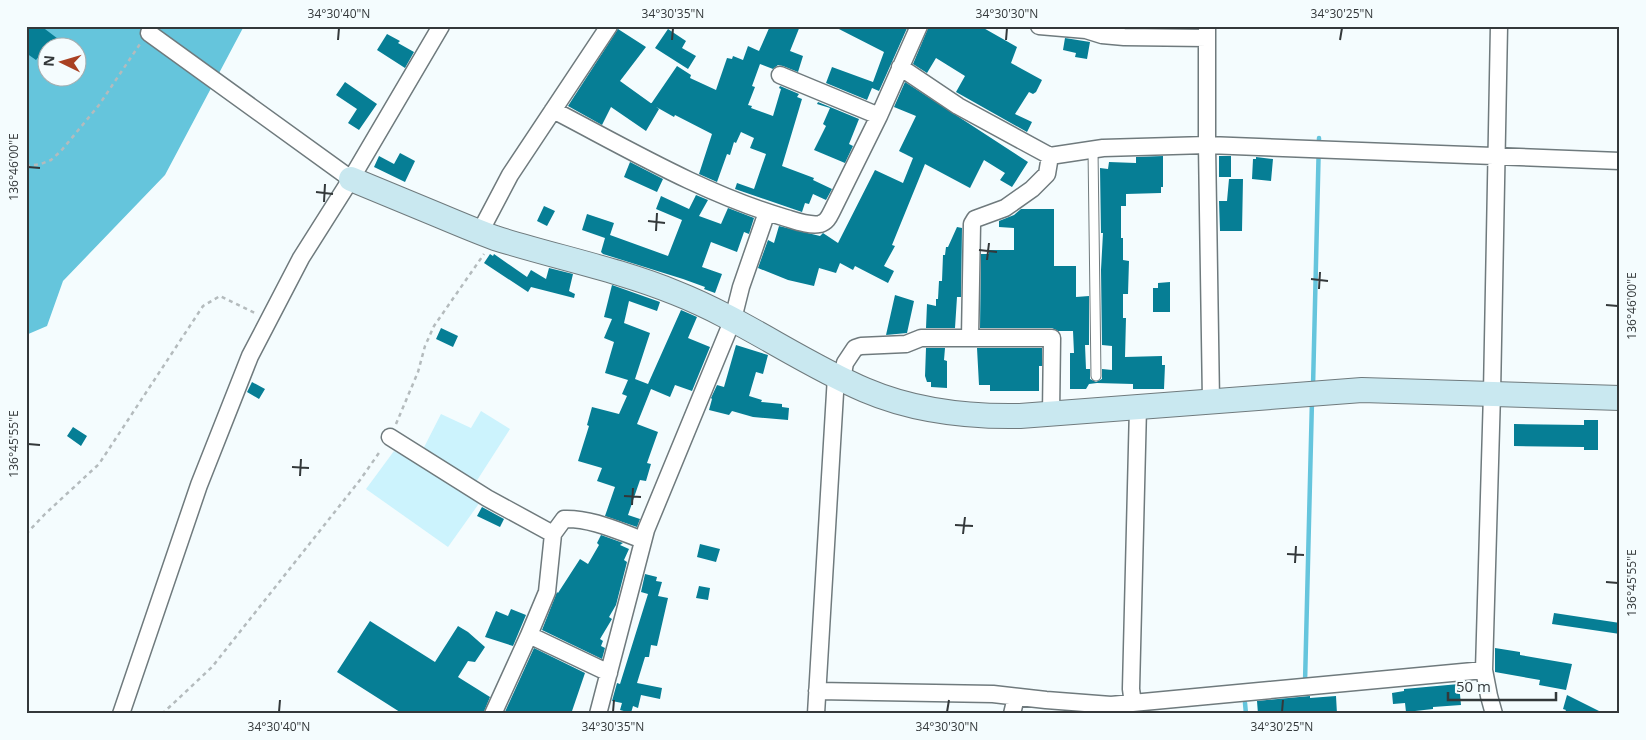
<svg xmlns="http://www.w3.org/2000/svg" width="1646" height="740" viewBox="0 0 1646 740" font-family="'Open Sans',sans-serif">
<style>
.green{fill:#ccf3fd}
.forest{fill:#65c5dc;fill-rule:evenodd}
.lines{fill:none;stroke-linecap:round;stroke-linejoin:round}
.stream{stroke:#65c5dd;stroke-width:4.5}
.building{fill:#067e95}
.lane-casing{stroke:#6f7a7d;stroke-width:11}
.street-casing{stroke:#6f7a7d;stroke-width:19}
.secondary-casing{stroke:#6f7a7d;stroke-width:26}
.path{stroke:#b4bbbd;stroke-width:2.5;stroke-dasharray:4 4;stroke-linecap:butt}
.lane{stroke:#fff;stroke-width:9}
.street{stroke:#fff;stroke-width:16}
.secondary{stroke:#c9e8f0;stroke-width:24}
.ticks{fill:none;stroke:#33383a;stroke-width:2}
.neatline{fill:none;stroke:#33383a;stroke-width:2}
.ticks-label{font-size:12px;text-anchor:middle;fill:#33383a}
</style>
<rect width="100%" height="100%" fill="#f4fcfe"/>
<!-- green -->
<path class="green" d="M 481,411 L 510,429 L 467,496 L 480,502 L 448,547 L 366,489 L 394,451 L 416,463 L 441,414 L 471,428 Z"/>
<!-- forest -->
<path class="forest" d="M 26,26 L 244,26 L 165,175 L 63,281 L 47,326 L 26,335 ZM 48,48 L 78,48 L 78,78 L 48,78 Z"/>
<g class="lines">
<!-- stream -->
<path class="stream" d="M 1313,387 L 1319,138
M 1303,683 L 1305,683 L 1312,400
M 1245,703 L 1246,714"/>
</g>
<!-- building -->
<path class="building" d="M 26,26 L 41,26 L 70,48 L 45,48 L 36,60 L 26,53 Z
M 770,26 L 800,26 L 790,51 L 803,56 L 798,72 L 783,66 L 778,65 L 773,69 L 760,64 L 752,86 L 755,87 L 748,105 L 752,106 L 751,108 L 773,116 L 781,89 L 779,88 L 780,86 L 799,94 L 797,97 L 802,99 L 782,166 L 814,178 L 813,180 L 832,189 L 826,200 L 813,194 L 809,204 L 805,203 L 802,212 L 735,189 L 737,183 L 754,189 L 766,154 L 750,148 L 754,138 L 741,132 L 736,143 L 734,142 L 730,155 L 727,154 L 717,182 L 699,174 L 712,134 L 675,115 L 674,117 L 651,104 L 677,66 L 691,75 L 690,78 L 716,90 L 727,58 L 732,59 L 733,56 L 743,60 L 748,46 L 759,51 Z
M 833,26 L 908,26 L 879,91 L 872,88 L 867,100 L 826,83 L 832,67 L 873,82 L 884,52 Z
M 929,26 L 980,26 L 1017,47 L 1011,63 L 1042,80 L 1036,92 L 1033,94 L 1029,92 L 1015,114 L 1032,122 L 1027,132 L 956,92 L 965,76 L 936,58 L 927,73 L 913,64 Z
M 618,29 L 646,47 L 620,81 L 659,109 L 646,131 L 611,107 L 602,125 L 568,106 Z
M 668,29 L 686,41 L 682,48 L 696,56 L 688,69 L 655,48 Z
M 387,34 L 400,41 L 398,43 L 414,52 L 405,68 L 377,50 Z
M 1065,38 L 1090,42 L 1087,59 L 1075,57 L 1076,53 L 1063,50 Z
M 345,82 L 377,104 L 359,130 L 348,123 L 357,109 L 336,95 Z
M 905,82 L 1028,162 L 1012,187 L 1000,180 L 1005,173 L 984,160 L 970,188 L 925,164 L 892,245 L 895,246 L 884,266 L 894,271 L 888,283 L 855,266 L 853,270 L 840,263 L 836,273 L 819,268 L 814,286 L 788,280 L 758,268 L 768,240 L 774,243 L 779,226 L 820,236 L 823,233 L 838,243 L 875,170 L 903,183 L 913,158 L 899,151 L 916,116 L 894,107 Z
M 818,102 L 859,119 L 849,144 L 853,146 L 845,163 L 814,150 L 826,126 L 823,124 L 830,108 L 817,104 Z
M 400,153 L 415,161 L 405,182 L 374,167 L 379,156 L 394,164 Z
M 1163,156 L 1163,187 L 1161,187 L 1161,193 L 1126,194 L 1126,206 L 1121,206 L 1121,238 L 1123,238 L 1123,260 L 1129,261 L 1128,294 L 1123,294 L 1123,318 L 1126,318 L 1125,357 L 1162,356 L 1162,365 L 1165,365 L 1164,389 L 1133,389 L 1133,384 L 1097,383 L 1089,384 L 1086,389 L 1070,389 L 1070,353 L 1074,353 L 1073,331 L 1058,331 L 1052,328 L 980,328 L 981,254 L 989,254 L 989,250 L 1014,250 L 1014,228 L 999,227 L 999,221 L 1014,215 L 1021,209 L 1054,209 L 1054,266 L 1076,266 L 1076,297 L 1089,296 L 1089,345 L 1085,345 L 1086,369 L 1090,369 L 1090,379 L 1096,382 L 1102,379 L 1102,369 L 1112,370 L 1112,346 L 1102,345 L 1101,270 L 1103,233 L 1101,233 L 1100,168 L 1108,169 L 1109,162 L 1136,163 L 1136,157 Z
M 1219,156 L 1231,156 L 1231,177 L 1219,177 Z
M 1256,157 L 1273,159 L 1271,181 L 1252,179 L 1253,159 L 1256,159 Z
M 630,162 L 663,179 L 657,192 L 624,177 Z
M 1229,179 L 1243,179 L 1242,231 L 1220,231 L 1219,201 L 1227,201 Z
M 696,195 L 708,200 L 699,216 L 721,224 L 728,208 L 754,218 L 749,234 L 744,232 L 737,252 L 711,242 L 702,267 L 722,274 L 715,293 L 704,289 L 705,287 L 683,279 L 603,254 L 601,252 L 605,238 L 582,230 L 587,214 L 614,223 L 610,235 L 668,256 L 682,220 L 656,209 L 661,196 L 689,209 Z
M 544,206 L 555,211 L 547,226 L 537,221 Z
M 957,227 L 962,228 L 961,297 L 957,297 L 955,328 L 926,328 L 927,304 L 936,306 L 936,299 L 938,299 L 939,281 L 942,281 L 943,255 L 945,255 L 946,247 L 948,247 Z
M 490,254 L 493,256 L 494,254 L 527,277 L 531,270 L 546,279 L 549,268 L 573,274 L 569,291 L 575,294 L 574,298 L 531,287 L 528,292 L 484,263 Z
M 1170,282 L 1170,312 L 1153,312 L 1153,288 L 1158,288 L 1158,283 Z
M 612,285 L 660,302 L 657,311 L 629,301 L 624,323 L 650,333 L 635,379 L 648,384 L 681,310 L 697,317 L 688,338 L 710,347 L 692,391 L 675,385 L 670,397 L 651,389 L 637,424 L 658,432 L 647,463 L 651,464 L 646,481 L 640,480 L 628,515 L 640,519 L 637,527 L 605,516 L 615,487 L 597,481 L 602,468 L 578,461 L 589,426 L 587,425 L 592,407 L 619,414 L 627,396 L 622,394 L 628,380 L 605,373 L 614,342 L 604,338 L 612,319 L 604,317 Z
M 895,295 L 914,301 L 907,333 L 886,335 Z
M 441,328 L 458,336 L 453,347 L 436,339 Z
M 736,345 L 768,355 L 763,374 L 756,372 L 749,396 L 762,400 L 761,402 L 782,404 L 782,407 L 789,408 L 788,420 L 753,417 L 732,411 L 729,415 L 709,410 L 712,399 L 711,398 L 717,385 L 724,387 Z
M 926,348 L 945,348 L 944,360 L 947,361 L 947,388 L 931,387 L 931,382 L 927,382 L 925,376 Z
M 977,348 L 1042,348 L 1042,366 L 1039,366 L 1039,391 L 990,391 L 990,385 L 979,385 Z
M 252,382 L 265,389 L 259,399 L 247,392 Z
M 1584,420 L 1598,420 L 1598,450 L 1584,450 L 1584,447 L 1514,446 L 1514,424 L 1584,425 Z
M 73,427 L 87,436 L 81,446 L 67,436 Z
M 482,507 L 504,519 L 500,527 L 477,516 Z
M 601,535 L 623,543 L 620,545 L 629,549 L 624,560 L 627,562 L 616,605 L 609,617 L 612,619 L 600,639 L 603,641 L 601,646 L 605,648 L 602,659 L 542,630 L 557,592 L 558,593 L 580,559 L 588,564 L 599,545 L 597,543 Z
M 700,544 L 720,549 L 716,562 L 697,557 Z
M 645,574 L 657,577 L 656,581 L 662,582 L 658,596 L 668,598 L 657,646 L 651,645 L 649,657 L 645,657 L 637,683 L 662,688 L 660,699 L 641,695 L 638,708 L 633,706 L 631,713 L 620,710 L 622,703 L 612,701 L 617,683 L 620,684 L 648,594 L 641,592 Z
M 699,586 L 710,588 L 708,600 L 696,598 Z
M 511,609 L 526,615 L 513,646 L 485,637 L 496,611 L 508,616 Z
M 1554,613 L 1620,623 L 1620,634 L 1552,624 Z
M 370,621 L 435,662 L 458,626 L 468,632 L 485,647 L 475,662 L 468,661 L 458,677 L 490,697 L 483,714 L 403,714 L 337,672 Z
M 534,648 L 585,673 L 571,714 L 504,714 Z
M 1495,648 L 1520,652 L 1520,655 L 1572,664 L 1566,690 L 1539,685 L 1540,680 L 1495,672 Z
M 1459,684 L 1461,705 L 1433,707 L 1433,709 L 1406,712 L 1405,703 L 1393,704 L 1392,693 L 1404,691 L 1404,689 Z
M 1567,695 L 1605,714 L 1564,714 L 1566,710 L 1563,709 Z
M 1310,696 L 1310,698 L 1336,696 L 1337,714 L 1258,714 L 1257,701 Z"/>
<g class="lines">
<!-- lane casing -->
<g class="lane-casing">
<path id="lane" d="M 1093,150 L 1096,376"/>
</g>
<!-- street casing -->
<g class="street-casing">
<path id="street" d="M 1039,26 L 1086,30 L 1102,35 L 1124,37 L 1207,38
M 1207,26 L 1207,145 L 1211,401
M 149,33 L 351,179
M 900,67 L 958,106 L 1050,156 L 1103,148 L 1207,145 L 1620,161
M 780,75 L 879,116
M 553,110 C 628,149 704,194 786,218 C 796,221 809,226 820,224 C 827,222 829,217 832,211 L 879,116 L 919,26
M 480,232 L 510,175 L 609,26
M 970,338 L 1052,338 L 1051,414
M 842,379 L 845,363 L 855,348 L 861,346 L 906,344 L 921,338 L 970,338 L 972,224 L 975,219 L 1005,208 L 1032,189 L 1047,174 L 1050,156
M 390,437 L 487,498 L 553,534
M 609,673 L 529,635 L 547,592 L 553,534 L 564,519 C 591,518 618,531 643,540
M 817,691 L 993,694 L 1046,700 L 1111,705 L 1484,670
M 1133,704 L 1131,689 L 1138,407
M 121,714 L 199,485 L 250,356 L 301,258 L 351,179 L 441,26
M 493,714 L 529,635
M 598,714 L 646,530 L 733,319 L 741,287 L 767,212
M 816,714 L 836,376
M 1012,714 L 1016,697
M 1494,714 L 1489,696 L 1484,670 L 1492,393 L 1499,26"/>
</g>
<!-- secondary casing -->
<g class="secondary-casing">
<path id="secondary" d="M 351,179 C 380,191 409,203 438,215 C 457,223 476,231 495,238 C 555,257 617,269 676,293 C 742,319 800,362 865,390 C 914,411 967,417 1020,416 L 1362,390 L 1620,398"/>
</g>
<!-- path -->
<path class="path" d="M 26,166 L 41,164 L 51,160 L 61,151 L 99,105 L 140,44
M 396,424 L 418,372 L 425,346 L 434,326 L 484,254
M 26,534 L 45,514 L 99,464 L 203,306 L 220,296 L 255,313
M 162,714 L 212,667 L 360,480 L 381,450"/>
<!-- lane -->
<use href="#lane" class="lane"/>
<!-- street -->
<use href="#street" class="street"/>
<!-- secondary -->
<use href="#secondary" class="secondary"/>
</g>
<!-- ticks -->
<path class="ticks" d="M 338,40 L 339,28M 672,40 L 673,28M 1006,40 L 1007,28M 1340,40 L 1342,28M 28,167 L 40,168M 316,192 L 333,194M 324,202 L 325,184M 648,221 L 665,223M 656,231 L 657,213M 979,250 L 997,252M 987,260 L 989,243M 1311,279 L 1328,281M 1319,289 L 1320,272M 1606,305 L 1618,306M 28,444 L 40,445M 292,467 L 309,468M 300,476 L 301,459M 624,496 L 641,497M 632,505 L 633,488M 955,525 L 973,526M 963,534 L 965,517M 1287,554 L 1304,555M 1295,563 L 1296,546M 1606,582 L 1618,583M 279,712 L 280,700M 613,712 L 614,700M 947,712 L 949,700M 1282,712 L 1283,700"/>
<!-- border -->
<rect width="1646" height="740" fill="none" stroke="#f4fcfe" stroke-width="55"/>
<!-- north arrow -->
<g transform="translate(62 62) rotate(275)"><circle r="24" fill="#f4fcfe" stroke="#a7aeb0"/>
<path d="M0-4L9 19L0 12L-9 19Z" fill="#a94123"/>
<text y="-8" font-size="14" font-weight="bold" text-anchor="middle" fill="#33383a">N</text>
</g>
<!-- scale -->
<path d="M1448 692v8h108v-8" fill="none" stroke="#33383a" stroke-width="2.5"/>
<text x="1456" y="692" font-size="15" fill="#33383a" stroke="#f4fcfe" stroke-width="4" paint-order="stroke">50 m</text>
<rect x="28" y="28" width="1590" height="684" class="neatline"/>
<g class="ticks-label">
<text x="339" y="18">34°30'40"N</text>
<text x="673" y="18">34°30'35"N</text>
<text x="1007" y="18">34°30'30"N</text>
<text x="1342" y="18">34°30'25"N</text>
<text transform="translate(14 167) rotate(-90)" y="4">136°46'00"E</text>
<text transform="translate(1632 306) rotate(-90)" y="4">136°46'00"E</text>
<text transform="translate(14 444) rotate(-90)" y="4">136°45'55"E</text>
<text transform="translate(1632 583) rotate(-90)" y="4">136°45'55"E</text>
<text x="279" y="731">34°30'40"N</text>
<text x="613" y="731">34°30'35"N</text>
<text x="947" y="731">34°30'30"N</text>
<text x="1282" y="731">34°30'25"N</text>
</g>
</svg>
